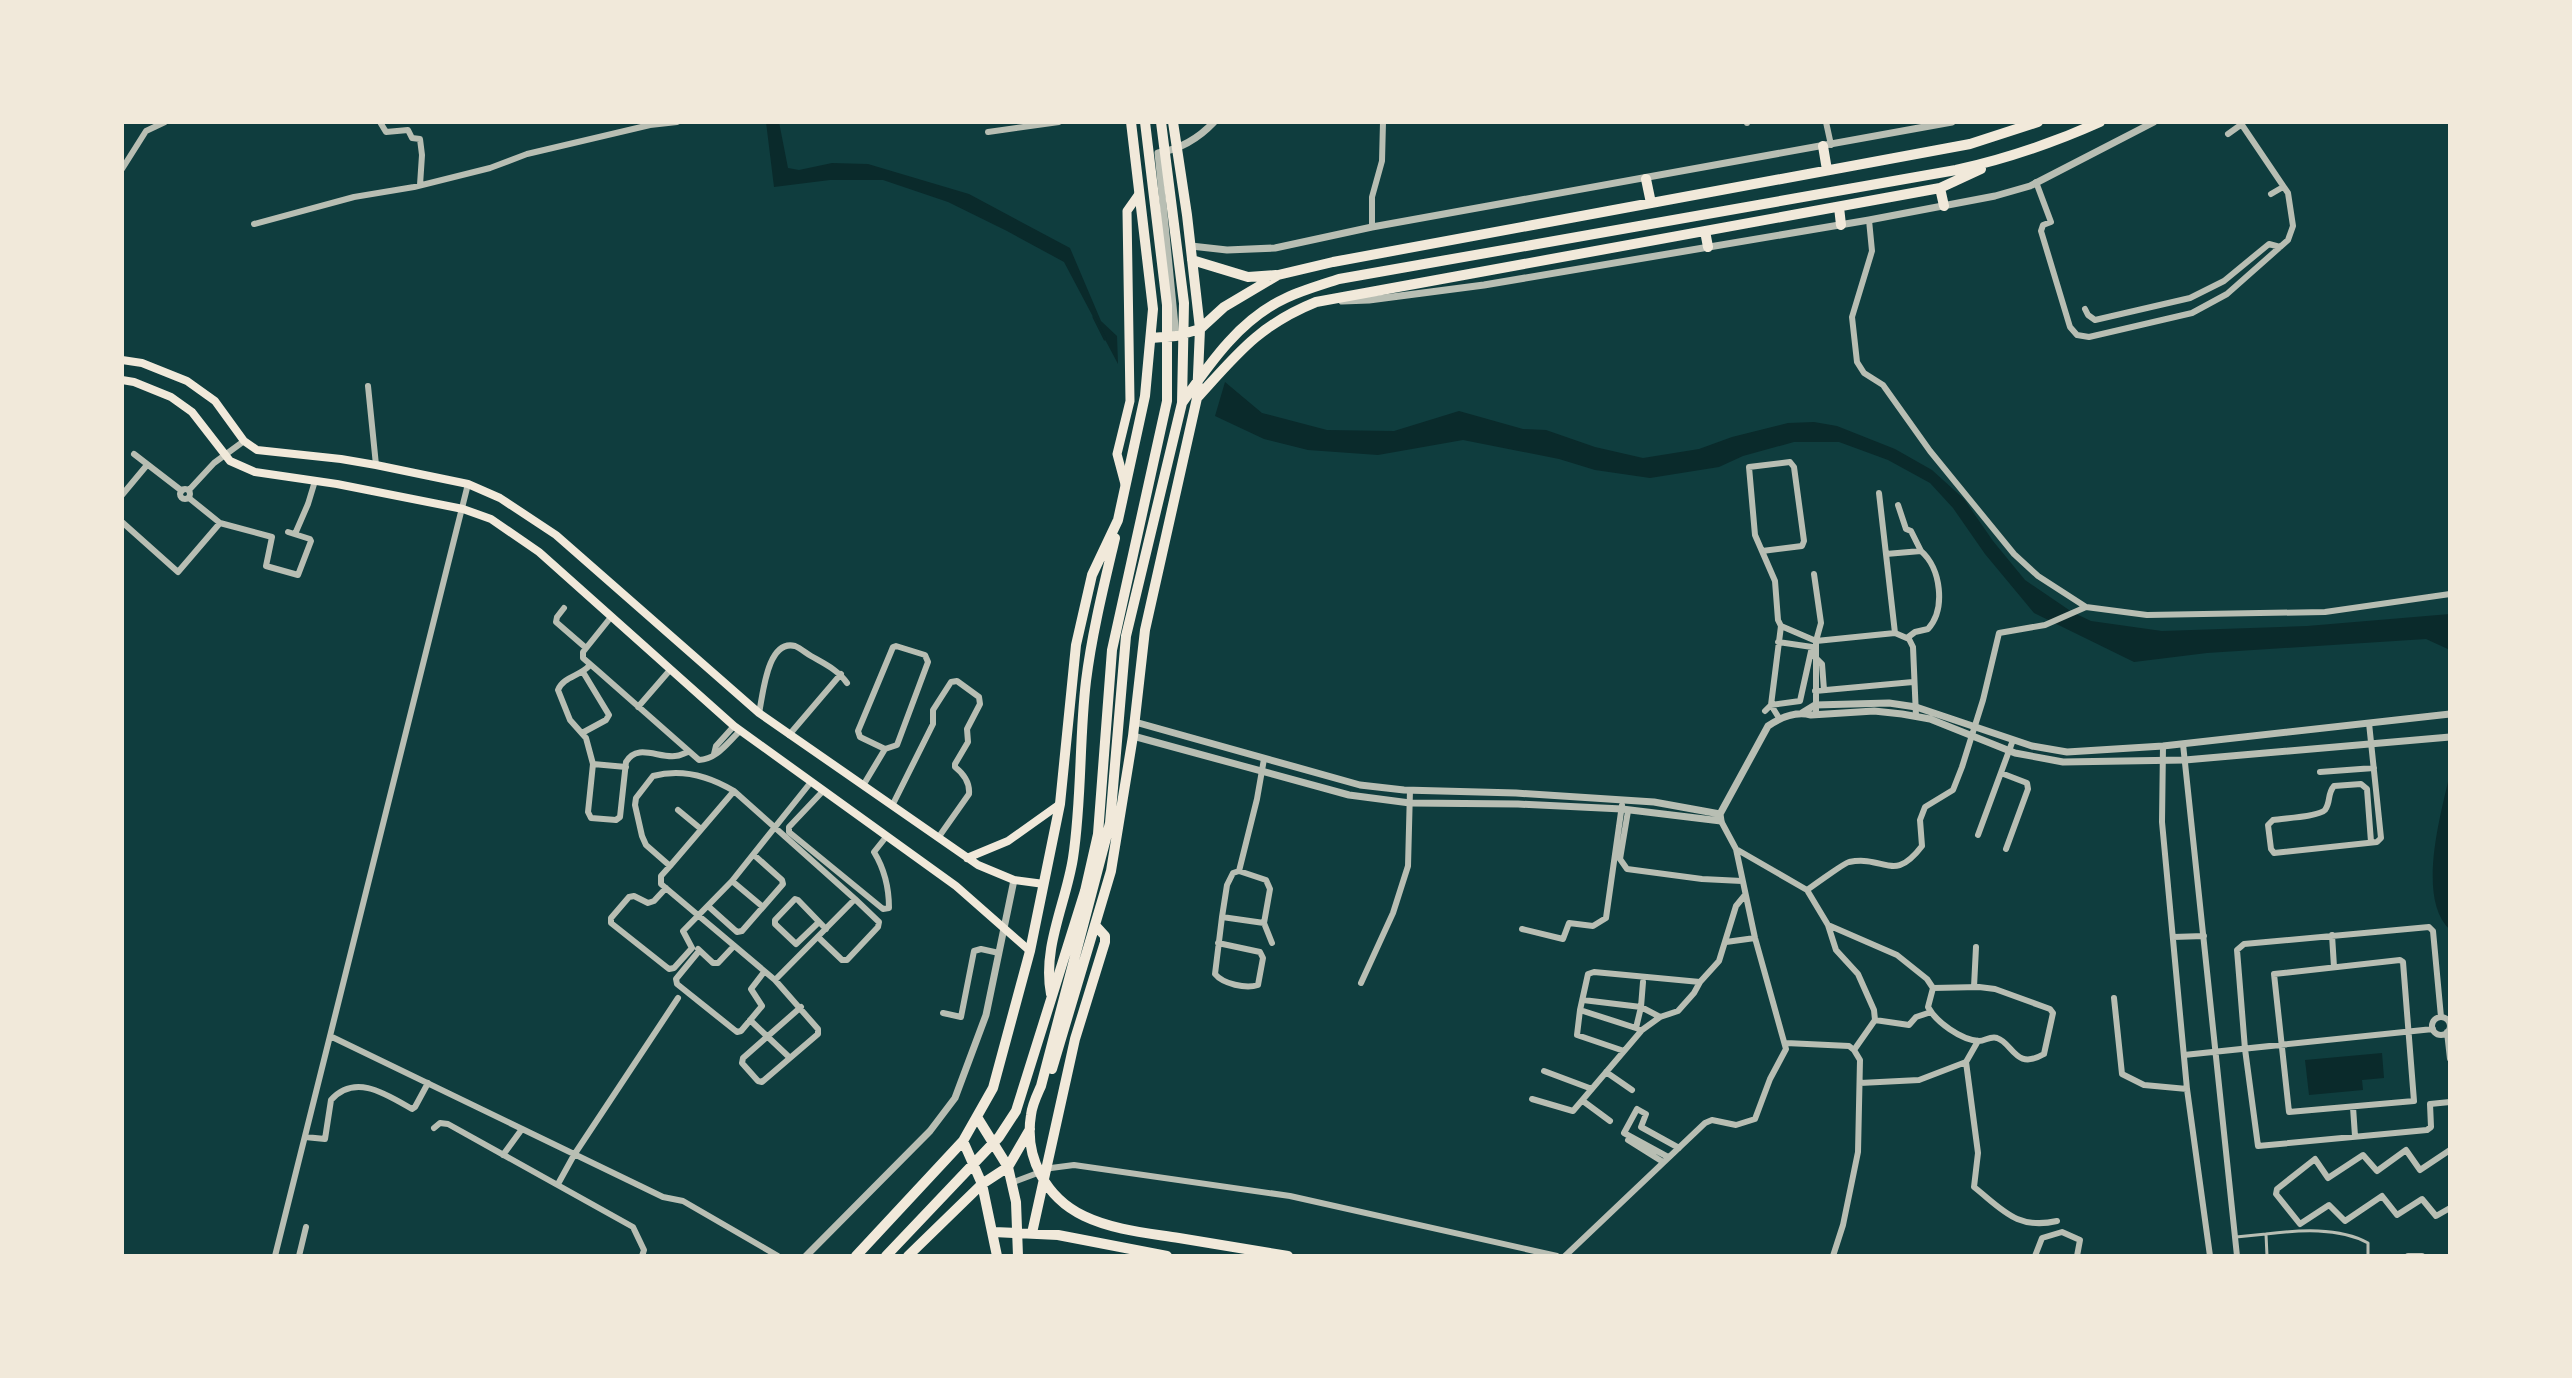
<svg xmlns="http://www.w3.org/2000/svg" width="2572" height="1378" viewBox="0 0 2572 1378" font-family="'Open Sans',sans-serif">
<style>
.water{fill:#0a2a2b}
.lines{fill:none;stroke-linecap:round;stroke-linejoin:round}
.stream{stroke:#0a2a2b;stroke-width:3}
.service{stroke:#b8beb3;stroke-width:3}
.minor{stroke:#b8beb3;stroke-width:6}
.tertiary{stroke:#b8beb3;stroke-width:7}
.secondary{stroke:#f1e9da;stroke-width:8}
.primary{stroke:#f1e9da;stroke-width:9}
.trunk{stroke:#f1e9da;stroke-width:10}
</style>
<rect width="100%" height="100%" fill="#0f3d3e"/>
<!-- water -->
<path class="water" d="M 766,122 L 779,122 L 788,168 L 799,170 L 832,163 L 868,164 L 969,194 L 1070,248 L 1101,321 L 1117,336 L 1118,364 L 1064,262 L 1007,231 L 948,202 L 883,180 L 830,180 L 774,187 Z
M 1225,382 L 1262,413 L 1327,430 L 1394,431 L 1459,411 L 1523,429 L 1546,430 L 1595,447 L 1643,458 L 1699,449 L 1732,437 L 1788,423 L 1814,422 L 1837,426 L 1895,449 L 1932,470 L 1964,499 L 1993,541 L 2025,580 L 2072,612 L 2091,621 L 2162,631 L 2307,626 L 2450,614 L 2450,650 L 2426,639 L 2207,653 L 2134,662 L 2034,613 L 1985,554 L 1953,508 L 1930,483 L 1888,460 L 1839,442 L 1794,442 L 1743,456 L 1719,467 L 1650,478 L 1595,470 L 1559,459 L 1463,440 L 1378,455 L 1308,450 L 1264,439 L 1215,416 Z
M 2450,773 L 2450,930 C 2416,898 2441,814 2450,773 Z
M 2382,1053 L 2384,1078 L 2362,1080 L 2363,1090 L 2309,1095 L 2305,1060 Z"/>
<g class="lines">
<!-- stream -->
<path class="stream" d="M 1094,317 L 1105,339"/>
<!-- service -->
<path class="service" d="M 2266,1234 C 2298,1230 2339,1227 2368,1243 L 2368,1256
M 2236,1237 L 2266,1234 L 2267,1256"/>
<!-- minor -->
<path class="minor" d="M 380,122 L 386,132 L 408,130 L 412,138 L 420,139 L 422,155 L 420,185
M 1747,122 L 1747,123
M 1826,122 L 1831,145
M 988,132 L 1059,122
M 2228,134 L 2242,124
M 122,169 L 146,131 L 165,122
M 2036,182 L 2051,222 L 2043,225 L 2041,231 L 2070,327 L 2077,335 L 2089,337 L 2192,313 L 2227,294 L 2288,240 L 2293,226 L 2288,193 L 2240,122
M 2271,194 L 2283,187
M 1869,220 L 1872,251 L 1852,317 L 1857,362 L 1864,373 L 1883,385 L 1930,451 L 2014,554 L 2038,576 L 2086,607 L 2147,615 L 2325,612 L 2450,594
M 254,224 L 354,197 L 414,187 L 490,168 L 527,154 L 650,125 L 677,122
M 1372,227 L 1372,197 L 1382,161 L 1383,122
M 2085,309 L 2088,315 L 2095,320 L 2190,298 L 2224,281 L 2269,244 L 2280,247
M 368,386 L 376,465
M 134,454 L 182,491
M180 494a5 5 0 1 1 10 0a5 5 0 1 1-10 0Z
M 189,490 L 214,463 L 244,441
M 122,495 L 147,465
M 189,498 L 220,523 L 272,537 L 266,566 L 298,575 L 311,541 L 310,539 L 288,532
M 1898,505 L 1906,529 L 1911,531 L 1921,551
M 122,522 L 178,572 L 220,523
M 295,534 L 308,504 L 315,481
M 1762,551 L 1802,546 L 1804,541 L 1794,467 L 1790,462 L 1749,467 L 1755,535 L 1775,581 L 1778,620 L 1781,626 L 1816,641 L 1816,714
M 1886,554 L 1921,551 C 1941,568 1946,609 1928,629 L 1915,632 L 1907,638
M 1814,574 L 1821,623 L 1816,641 L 1895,633 L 1879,493
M 564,608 L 557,617 L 556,622 L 586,648
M 611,617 L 583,652 L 583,658 L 598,671 L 699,760 C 717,759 727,743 740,731
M 1895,633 L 1909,639 L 1913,647 L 1916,716
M 1815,657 L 1822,664 L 1824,690
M 589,666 C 580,676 563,677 558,690 L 570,720 L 586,738 L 593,764 L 588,812 L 591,818 L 616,820 L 620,817 L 626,762 C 637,743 658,758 675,756 C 680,756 684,753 688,752
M 1815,691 L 1913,682
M 638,707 L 670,670
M 1765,711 L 1771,705 L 1800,701 L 1812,647 L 1778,642
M 759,713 C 763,695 767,639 795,646 C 800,648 806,653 811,656 C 825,664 838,670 847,683
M 1779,718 L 1771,705 L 1781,626
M 2369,723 L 2381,838 L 2377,842 L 2274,853 L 2271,849 L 2268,825 L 2273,820 C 2284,818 2318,817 2325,810 C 2331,802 2327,794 2334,786 L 2361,784 L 2367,789 L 2371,842
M 582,733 L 606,720 L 609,715 L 583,672
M 789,735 L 841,674
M 2183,744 L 2237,1256
M 2163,746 L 2162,822 L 2187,1089 L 2210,1256
M 714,754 L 716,746 L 734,726
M 593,764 L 626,767
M 2320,772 L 2374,768
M 2001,773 L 2027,783 L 2028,789 L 2006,849
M 864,784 L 885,749 L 860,737 L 858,731 L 893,647 L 896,646 L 925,655 L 928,662 L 897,745 L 885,749
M 823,791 L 789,827 L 789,832 L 883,909 L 889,908 C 889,887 885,870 874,852 L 886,837
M 892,806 L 933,724 L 933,710 L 951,682 L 957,681 L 979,697 L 980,704 L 967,729 L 968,742 L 955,764 L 955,767 C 964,774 970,782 969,794 L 938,838
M 678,810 L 701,829
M 1628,811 L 1620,859 L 1627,869 L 1702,879 L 1742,881
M 1978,835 L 2013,740
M 1736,849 L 1807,890 C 1814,885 1846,862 1849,862 C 1886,855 1893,884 1922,846 L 1920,820 L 1925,807 L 1953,790 L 1962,767 L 1983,700 L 1999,633 L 2045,625 L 2086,607
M 670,866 L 646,845 L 642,836 L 635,805 L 636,798 L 653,776 C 682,768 709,776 734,791 L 855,899 L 775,980 L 661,884 L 661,876 L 670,866 L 734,791
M 1239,871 L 1266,880 L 1270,889 L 1264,923 L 1222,917 L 1227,885 L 1233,873 L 1239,871 L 1257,799 L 1264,759
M 732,881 L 763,907
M 666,888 L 654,901 L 648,903 L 634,896 L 629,897 L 611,918 L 611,923 L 669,969 L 674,968 L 692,948 L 683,931 L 732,881 L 811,782
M 1807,890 L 1828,925 L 1897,955 L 1927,979 L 1933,988
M 708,906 L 737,932 L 742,931 L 783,884 L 782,880 L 754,855
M 819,922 L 796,944 L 775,924 L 775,920 L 795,899 L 798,900 L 826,929
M 1264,923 L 1272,943
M 1828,925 L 1836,950 L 1858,974 L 1874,1010 L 1875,1020 L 1854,1050
M 1522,929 L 1563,939 L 1569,923 L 1593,926 L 1606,918 L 1622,805
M 2332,935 L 2334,967
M 818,937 L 842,960 L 847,960 L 878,927 L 879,922 L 855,899
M 2173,937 L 2204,936
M 1726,942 L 1755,938
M 1218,943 L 1260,952 L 1263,958 L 1258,985 C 1246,989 1223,984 1215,974 L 1222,917
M 698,949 L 713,963 L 718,963 L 734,946
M 699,951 L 676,979 L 677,984 L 737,1032 L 741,1031 L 762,1006 L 751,989 L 764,972
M 2400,960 L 2403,962 L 2414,1101 L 2289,1112 L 2274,974 Z
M 775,980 L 818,1029 L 818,1034 L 762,1082 L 758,1081 L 742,1063 L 743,1058 L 801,1007
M 1361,983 L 1393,913 L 1408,866 L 1410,790
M 1974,987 L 1976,947
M 1979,987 L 1995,989 L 2050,1009 L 2053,1013 L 2044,1054 C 2015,1071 2013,1043 1997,1038 C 1990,1036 1985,1041 1979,1041 C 1961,1040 1936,1022 1928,1007 L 1933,988 Z
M 2114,998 L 2122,1074 L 2144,1085 L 2187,1089
M 1583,1000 L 1641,1007 L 1660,1017
M 1580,1010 L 1588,974 L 1594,972 L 1700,982
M 943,1013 L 961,1017 L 974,951 L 981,949 L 999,953
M 2441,1017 L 2433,931 L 2429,927 L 2244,944 L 2237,950 L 2245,1049 L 2258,1146 L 2427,1130 L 2431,1127 L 2430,1104 L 2450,1102
M2432 1026a9 9 0 1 1 18 0a9 9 0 1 1-18 0Z
M 750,1020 L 789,1057
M 1875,1020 L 1909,1025 L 1916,1017 L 1931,1012
M 1636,1028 L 1641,1007 L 1643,982
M 2447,1032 L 2450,1059
M 330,1036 L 663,1197 L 683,1201 L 778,1256
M 1786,1043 L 1849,1046 L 1854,1050 L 1860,1060 L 1858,1152 L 1843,1225 L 1833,1256
M 1624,1051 L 1577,1035 L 1580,1010 L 1642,1030
M 2184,1055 L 2433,1029
M 1966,1062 L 1978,1153 L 1974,1187 C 2003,1210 2017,1230 2057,1221
M 1544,1071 L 1592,1089
M 1606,1072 L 1632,1090
M 1860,1083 L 1919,1080 L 1966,1062 L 1978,1041
M 1532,1099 L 1573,1111 L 1642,1030 L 1660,1017 L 1678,1011 L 1694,993 L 1700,982 L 1719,961 L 1736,906 L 1745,895
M 1583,1101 L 1610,1121
M 2353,1107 L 2355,1136
M 434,1128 L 440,1123 L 448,1124 L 633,1227 L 644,1250 L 642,1256
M 305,1137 L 325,1139 L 331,1100 C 355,1073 386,1094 412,1109 L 415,1107 L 428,1083
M 1628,1140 L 1663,1162
M 2450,1150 L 2420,1170 L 2406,1150 L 2377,1171 L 2363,1155 L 2328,1178 L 2315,1159 L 2277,1189 L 2276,1194 L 2300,1224 L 2329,1205 L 2345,1221 L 2382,1196 L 2397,1215 L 2422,1199 L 2436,1216 L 2450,1208
M 503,1155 L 522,1129
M 1668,1157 L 1624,1133 L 1637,1109 L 1646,1114 L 1641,1127 L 1679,1148
M 1011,1183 L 1051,1168 L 1074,1165 L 1290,1196 L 1557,1256
M 558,1184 L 574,1155 L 678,998
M 275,1256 L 468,484
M 299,1256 L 306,1227
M 1565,1256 L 1705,1123 L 1712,1120 L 1736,1125 L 1755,1119 L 1770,1079 L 1786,1049 L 1755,938 L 1736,849 L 1721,821
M 2035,1256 L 2042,1238 L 2062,1232 L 2080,1240 L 2077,1256
M 2408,1256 L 2422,1256"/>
<!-- tertiary -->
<path class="tertiary" d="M 1191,246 L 1227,250 L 1275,248 L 1372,227 L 1952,122
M 1342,301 L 1369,300 L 1484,285 L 1869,220 L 1995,196 L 2030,186 L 2154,122
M 1176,336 L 1158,153 C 1181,149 1198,139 1214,122
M 1802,713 L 1815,705 L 1889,703 L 1916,707 L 2032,746 L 2067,752 L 2163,746 L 2450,714
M 1135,722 L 1360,785 L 1404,790 L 1516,793 L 1654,802 L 1720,814
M 1133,736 L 1349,795 L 1410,803 L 1518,804 L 1622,809 L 1721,821 L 1720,814 L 1768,726 C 1781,717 1795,711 1811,715 L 1874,711 L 1902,714 L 1930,719 L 2015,753 L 2063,762 L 2185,760 L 2450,737
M 806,1256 L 930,1131 L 955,1098 L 986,1015 L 1014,880"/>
<!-- secondary -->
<path class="secondary" d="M 122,360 L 142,363 L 187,381 L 215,401 L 244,441 L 257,450 L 341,459 L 376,465 L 468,484 L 500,498 L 556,535 L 759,713 L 978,865 L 1014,880 L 1044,884
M 122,380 L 134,382 L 171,397 L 192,412 L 230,461 L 255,472 L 337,484 L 463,509 L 491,519 L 539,552 L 734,726 L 956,886 L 1030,951
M 967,858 L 1008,841 L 1060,804"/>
<!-- primary -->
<path class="primary" d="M 1125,484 L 1117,454 L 1130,401 L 1127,211 L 1139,194"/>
<!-- trunk -->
<path class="trunk" d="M 1161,122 L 1184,303 L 1182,403 L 1126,636 L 1110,823 L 1041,1086 C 1037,1095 1032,1105 1031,1115 C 1024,1157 1046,1198 1084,1216 C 1113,1230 1148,1233 1179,1238 C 1216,1244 1252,1250 1288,1256
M 1823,146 L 1827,170
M 1646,179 L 1651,203
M 1940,188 L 1944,206
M 1839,207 L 1841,225
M 1705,231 L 1708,247
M 1192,260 L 1248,277 L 1276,275
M 1151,338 L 1176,336 L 1200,329 L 1224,307 L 1278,275 L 1333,262 L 1970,144 L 2038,122
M 1197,398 C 1237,354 1259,325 1316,302 L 1940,188 L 1981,169
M 1182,403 C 1210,363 1240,319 1286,298 C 1303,290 1321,285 1339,279 L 1956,170 C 2006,159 2053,143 2100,122
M 1051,994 C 1042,948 1066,903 1073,858 C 1082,799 1079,740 1086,681 C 1092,633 1104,585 1115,538
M 1052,1069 L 1111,871 L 1133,736 L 1145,630 L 1197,398 L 1200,329 L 1187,215 L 1173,122
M 977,1117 L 1008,1167 L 1016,1202 L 1018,1256
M 963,1141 L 982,1184 L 997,1256
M 994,1232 L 1058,1235 L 1167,1256
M 1032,1233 L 1075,1039 L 1105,942 L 1105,936 L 1095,925
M 856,1256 L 963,1141 L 993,1088 L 1030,951 L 1060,804 L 1076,645 L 1092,575 L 1118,520 L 1145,396 L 1153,309 L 1131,122
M 886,1256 L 999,1137 L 1016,1111 L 1085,891 L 1098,834 L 1112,650 L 1167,401 L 1167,305 L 1145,122
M 908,1256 L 982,1184 L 1008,1167 L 1030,1129"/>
</g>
<!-- border -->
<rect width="2572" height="1378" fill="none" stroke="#f1e9da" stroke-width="248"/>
</svg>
